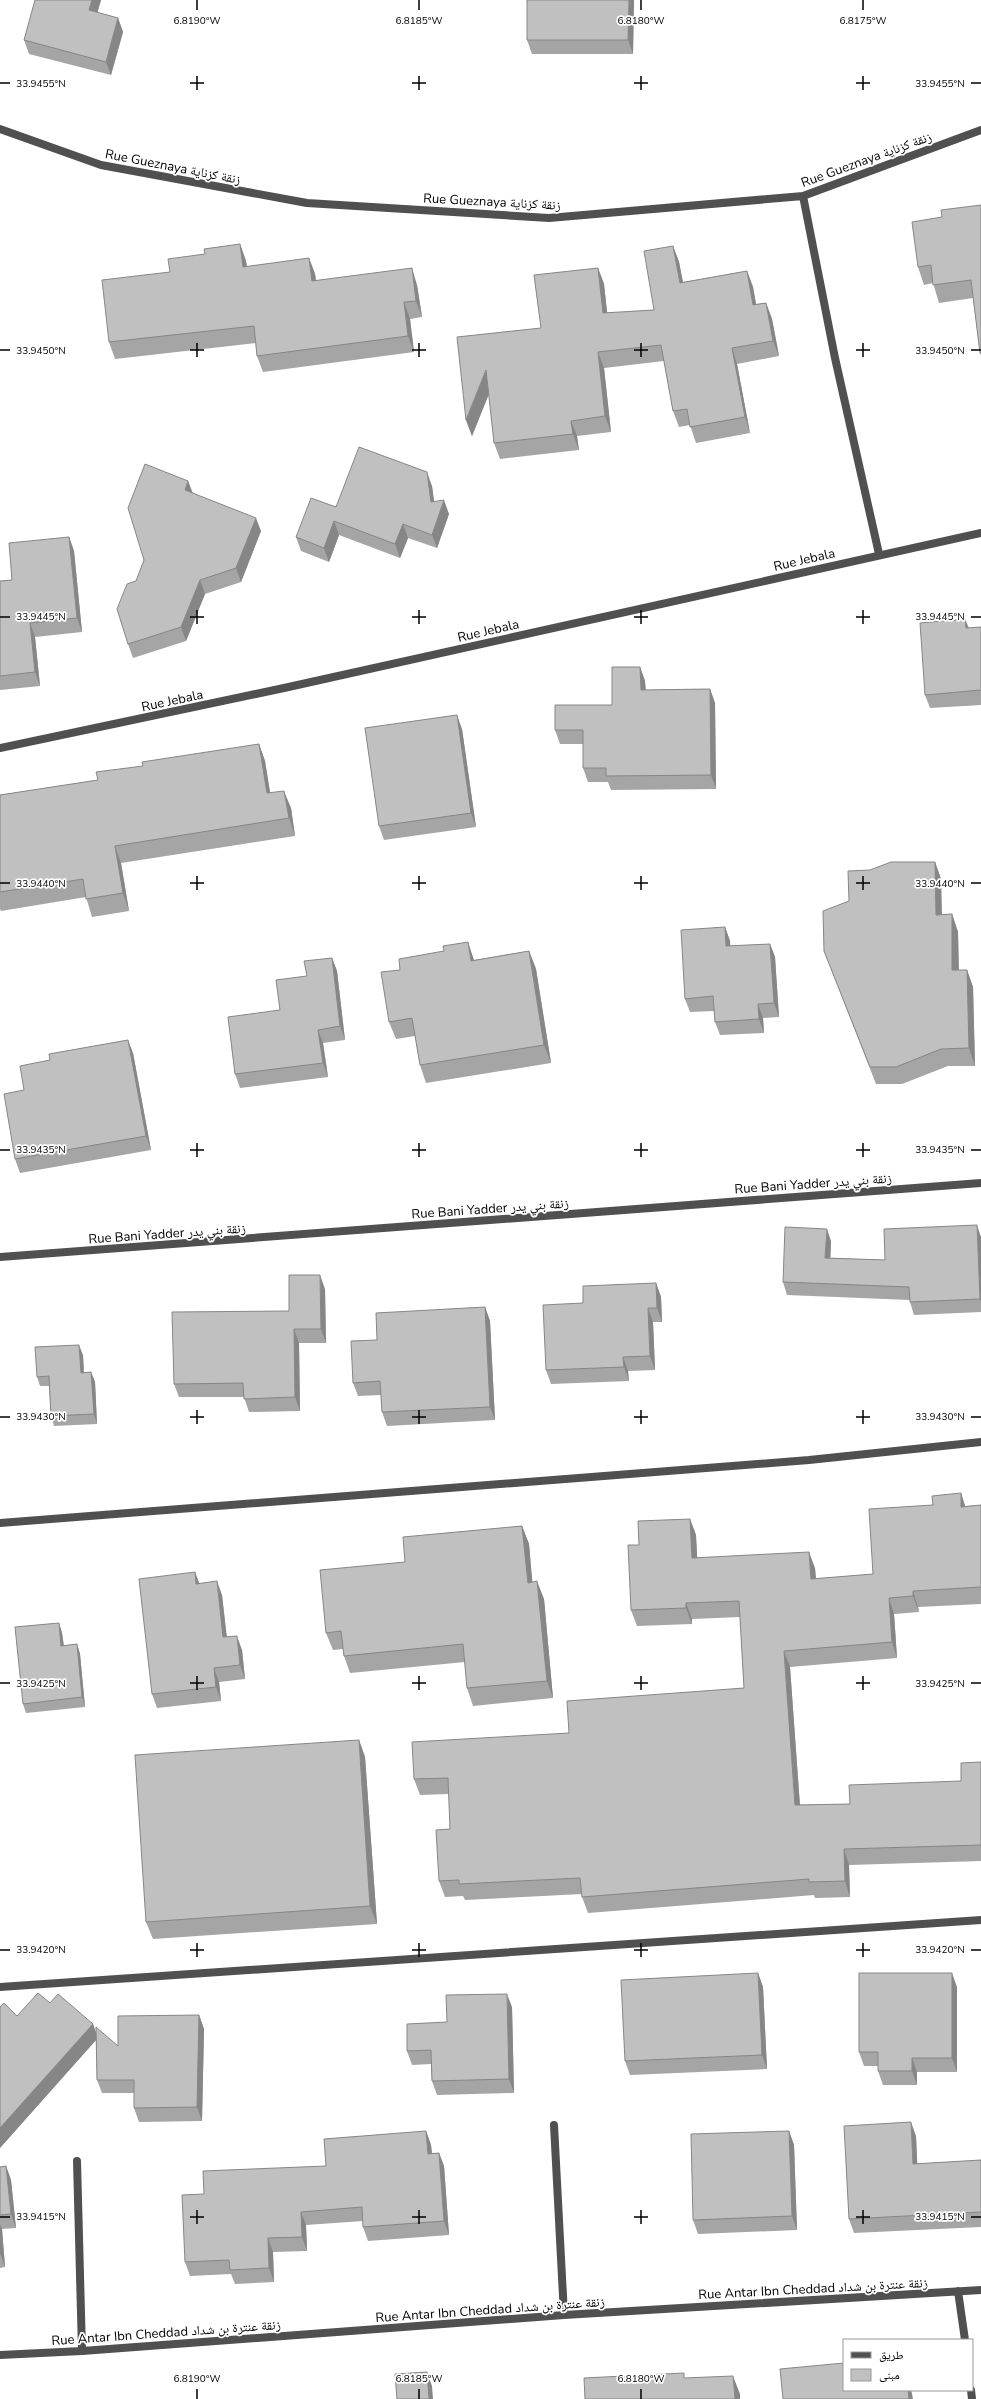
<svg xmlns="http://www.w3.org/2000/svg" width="981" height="2399" viewBox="0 0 981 2399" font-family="'Nunito Sans','Noto Naskh Arabic',sans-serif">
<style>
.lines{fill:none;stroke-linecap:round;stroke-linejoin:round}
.minor{stroke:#505050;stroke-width:8}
.wall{fill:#a5a5a5}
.shaded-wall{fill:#868686}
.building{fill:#c0c0c0;stroke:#868686}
.ticks{fill:none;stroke:#000;stroke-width:1.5}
.labels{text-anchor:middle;stroke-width:3.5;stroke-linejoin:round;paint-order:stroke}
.street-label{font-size:13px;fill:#000;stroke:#fff}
.ticks-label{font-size:10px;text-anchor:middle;fill:#000;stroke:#fff;stroke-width:3.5;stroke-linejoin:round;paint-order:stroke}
</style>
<rect width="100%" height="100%" fill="#fff"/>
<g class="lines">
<!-- minor -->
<path class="minor" d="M 0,129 L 101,165 L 307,203 L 549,218 L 803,196 L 981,130
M 803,196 L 835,358 L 879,554
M 0,748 L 284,688 L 981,533
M 0,1257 L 981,1183
M 0,1523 L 809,1460 L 981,1442
M 0,1987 L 981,1920
M 554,2125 L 564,2315
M 77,2161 L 82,2351
M 958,2291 L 965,2340
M 0,2355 L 82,2351 L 564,2315 L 981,2290
M 971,2390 L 972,2399"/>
</g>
<!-- wall -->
<path class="wall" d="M 35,0 L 101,0 L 97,13 L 118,18 L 123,32 L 111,75 L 29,54 L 24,40 Z
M 527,0 L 634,0 L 633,54 L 532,54 L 527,40 Z
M 981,205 L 981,356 L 980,353 L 973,298 L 939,303 L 933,283 L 924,285 L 918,267 L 942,217 Z
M 240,244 L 246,261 L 247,267 L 309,258 L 315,274 L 316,280 L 417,285 L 422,317 L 410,319 L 414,352 L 263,372 L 257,356 L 256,343 L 115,359 L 109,342 L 170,272 L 205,254 Z
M 673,246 L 679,262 L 683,282 L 747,271 L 753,287 L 756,304 L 766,303 L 772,319 L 779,356 L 737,364 L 750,433 L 696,443 L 690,425 L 679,427 L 673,411 L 664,361 L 604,368 L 611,432 L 577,436 L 579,450 L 500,459 L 494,443 L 489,394 L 472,436 L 466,420 L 541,328 L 598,268 L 604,284 L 607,313 L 654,310 Z
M 188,481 L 193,493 L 261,531 L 241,582 L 205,594 L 186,641 L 133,658 L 128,644 L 136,581 Z
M 432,486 L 434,501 L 449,514 L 437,548 L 408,538 L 400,558 L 339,535 L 329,562 L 301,551 L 296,537 L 336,507 Z
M 69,537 L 74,551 L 82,632 L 35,637 L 40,686 L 0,690 L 0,581 L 12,580 Z
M 965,619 L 969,628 L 981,627 L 981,705 L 930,708 L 925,695 Z
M 640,667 L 645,681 L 646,690 L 710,689 L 715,703 L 716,789 L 611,790 L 608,782 L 588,782 L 583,768 L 583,744 L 560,744 L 555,730 L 612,705 Z
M 462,729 L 476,827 L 384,840 L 379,826 Z
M 259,744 L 265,761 L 270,793 L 291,808 L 295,836 L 121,863 L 129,911 L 92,917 L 86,897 L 1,911 L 0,909 L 0,795 L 98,780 L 143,766 Z
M 935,862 L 941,879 L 942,915 L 952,914 L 958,932 L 959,970 L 967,970 L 973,987 L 975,1066 L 948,1066 L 902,1084 L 876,1084 L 824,951 L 849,901 L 870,870 Z
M 725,927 L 730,941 L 730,946 L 770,944 L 775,957 L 779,1017 L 763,1018 L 764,1033 L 720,1035 L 715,1022 L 714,1011 L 690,1012 L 685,999 Z
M 529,951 L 536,969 L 551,1063 L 426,1083 L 420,1065 L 415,1036 L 396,1039 L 389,1022 L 474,960 Z
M 332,958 L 337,971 L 345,1040 L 323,1043 L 328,1077 L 240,1088 L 235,1074 L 280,1010 L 307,976 Z
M 133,1053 L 151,1150 L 20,1173 L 15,1159 L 24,1090 Z
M 981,1237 L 981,1312 L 914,1315 L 910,1302 L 910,1300 L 787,1295 L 783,1282 L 831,1241 L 830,1258 L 885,1260 Z
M 656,1283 L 661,1297 L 662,1322 L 653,1322 L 655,1370 L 628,1371 L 629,1381 L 551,1384 L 546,1370 L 583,1303 Z
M 325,1289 L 326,1343 L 299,1343 L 300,1411 L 249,1412 L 244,1397 L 179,1397 L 174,1384 L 289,1311 Z
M 485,1307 L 490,1321 L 495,1420 L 387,1426 L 382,1412 L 381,1395 L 358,1396 L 353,1383 L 377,1340 Z
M 83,1355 L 84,1373 L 91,1372 L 95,1382 L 97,1424 L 54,1426 L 51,1416 L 49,1386 L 40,1386 L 37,1377 Z
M 961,1493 L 965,1506 L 981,1505 L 981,1604 L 918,1607 L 919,1612 L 894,1614 L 897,1658 L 790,1667 L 800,1805 L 850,1804 L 961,1781 L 981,1762 L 981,1861 L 849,1865 L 850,1897 L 815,1898 L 814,1895 L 588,1913 L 582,1897 L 582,1894 L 465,1900 L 463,1896 L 445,1897 L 439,1881 L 450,1829 L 449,1794 L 420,1795 L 414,1779 L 569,1733 L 744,1688 L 740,1617 L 692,1619 L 692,1624 L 637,1626 L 631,1610 L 639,1545 L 690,1519 L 696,1535 L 697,1558 L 815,1568 L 816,1579 L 873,1574 L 933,1505 Z
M 522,1526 L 529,1544 L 532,1582 L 544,1599 L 553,1698 L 473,1706 L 467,1688 L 465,1662 L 350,1673 L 344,1656 L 343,1649 L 333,1650 L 326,1633 L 405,1562 Z
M 195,1572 L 199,1583 L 222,1595 L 227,1637 L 242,1650 L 245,1679 L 219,1682 L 221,1701 L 157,1708 L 152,1694 Z
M 59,1623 L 62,1633 L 64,1646 L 77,1644 L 80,1654 L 85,1707 L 26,1713 L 23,1704 Z
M 359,1740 L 365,1757 L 377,1924 L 153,1939 L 146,1922 Z
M 758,1973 L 763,1987 L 767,2069 L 630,2075 L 625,2061 Z
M 957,1987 L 957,2072 L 917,2072 L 917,2085 L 883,2085 L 878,2071 L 878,2066 L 864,2066 L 859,2052 Z
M 50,2003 L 93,2024 L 96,2034 L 118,2046 L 199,2015 L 204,2029 L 202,2121 L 139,2122 L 134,2108 L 134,2093 L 102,2093 L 97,2080 L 96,2039 L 0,2148 L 17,2016 Z
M 512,2007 L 514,2093 L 437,2095 L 432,2081 L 431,2064 L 412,2065 L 407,2051 L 447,2022 Z
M 426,2131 L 431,2145 L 432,2153 L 439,2153 L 444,2166 L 449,2235 L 368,2241 L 363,2227 L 363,2221 L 306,2225 L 307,2251 L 273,2252 L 274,2282 L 235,2284 L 231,2274 L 190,2276 L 185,2262 L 204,2194 L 326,2166 Z
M 789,2131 L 794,2145 L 797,2230 L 698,2234 L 693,2220 Z
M 916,2136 L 917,2164 L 981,2160 L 981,2227 L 854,2233 L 849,2219 Z
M 6,2166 L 11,2180 L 16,2228 L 2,2229 L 5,2267 L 0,2268 L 0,2167 Z"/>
<!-- shaded-wall -->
<path class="shaded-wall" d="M 92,0 L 101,0 L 94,24 L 89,10 Z
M 629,0 L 634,0 L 633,54 L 628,40 Z
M 118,18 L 123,32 L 111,75 L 106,62 Z
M 240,244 L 246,261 L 249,283 L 243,267 Z
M 673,246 L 679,262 L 686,299 L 680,283 Z
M 309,258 L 315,274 L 318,297 L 312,281 Z
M 412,268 L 417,285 L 422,317 L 416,301 Z
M 598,268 L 604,284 L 609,329 L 603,313 Z
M 747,271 L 753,287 L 759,321 L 753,305 Z
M 404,302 L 410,319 L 414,352 L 408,336 Z
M 766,303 L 772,319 L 779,356 L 773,341 Z
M 732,348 L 737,364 L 750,433 L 745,417 Z
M 598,352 L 604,368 L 611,432 L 605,416 Z
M 486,370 L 492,386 L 472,436 L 466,420 Z
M 571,421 L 577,436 L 579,450 L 573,434 Z
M 427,472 L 432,486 L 436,516 L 431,502 Z
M 188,481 L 193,495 L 185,490 Z
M 444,500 L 449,514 L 437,548 L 432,535 Z
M 256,518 L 261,531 L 241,582 L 236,568 Z
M 334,521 L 339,535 L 329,562 L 324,548 Z
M 403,524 L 408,538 L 400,558 L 395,544 Z
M 69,537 L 74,551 L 82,632 L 77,618 Z
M 200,580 L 205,594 L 186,641 L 181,627 Z
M 965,619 L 970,633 L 966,628 Z
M 30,623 L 35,637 L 40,686 L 35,672 Z
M 640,667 L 645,681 L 646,703 L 641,690 Z
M 710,689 L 715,703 L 716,789 L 711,775 Z
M 457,715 L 462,729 L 476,827 L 471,813 Z
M 259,744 L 265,761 L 273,811 L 267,793 Z
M 284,791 L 291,808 L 295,836 L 289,818 Z
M 115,846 L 121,863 L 129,911 L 123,893 Z
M 935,862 L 941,879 L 942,932 L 936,915 Z
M 952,914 L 958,932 L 959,988 L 952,970 Z
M 725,927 L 730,941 L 731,960 L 726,946 Z
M 468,942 L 474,960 L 477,978 L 471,961 Z
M 770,944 L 775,957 L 779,1017 L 774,1003 Z
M 529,951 L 536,969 L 551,1063 L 544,1045 Z
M 332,958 L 337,971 L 345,1040 L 340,1026 Z
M 967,970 L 973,987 L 975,1066 L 969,1048 Z
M 758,1004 L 763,1018 L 764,1033 L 759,1019 Z
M 318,1030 L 323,1043 L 328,1077 L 323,1063 Z
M 128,1040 L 133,1053 L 151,1150 L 146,1136 Z
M 977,1225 L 981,1237 L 981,1302 L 980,1299 Z
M 827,1229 L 831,1241 L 830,1270 L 825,1258 Z
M 320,1275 L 325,1289 L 326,1343 L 321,1329 Z
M 656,1283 L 661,1297 L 662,1322 L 657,1308 Z
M 485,1307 L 490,1321 L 495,1420 L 490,1407 Z
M 648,1308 L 653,1322 L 655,1370 L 650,1356 Z
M 294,1329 L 299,1343 L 300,1411 L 295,1397 Z
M 79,1345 L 83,1355 L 84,1382 L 81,1373 Z
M 623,1357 L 628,1371 L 629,1381 L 624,1367 Z
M 91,1372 L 95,1382 L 97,1424 L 94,1414 Z
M 961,1493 L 966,1509 L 961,1507 Z
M 690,1519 L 696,1535 L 698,1574 L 692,1558 Z
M 522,1526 L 529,1544 L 534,1600 L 528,1583 Z
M 809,1552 L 815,1568 L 817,1595 L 811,1579 Z
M 195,1572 L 200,1586 L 196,1584 Z
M 217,1581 L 222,1595 L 228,1651 L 223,1637 Z
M 537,1581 L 544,1599 L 553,1698 L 547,1681 Z
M 913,1591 L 918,1607 L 919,1612 L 913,1596 Z
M 889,1598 L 894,1614 L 897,1658 L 892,1642 Z
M 686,1603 L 692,1619 L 692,1624 L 686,1608 Z
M 59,1623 L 62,1633 L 65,1656 L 61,1646 Z
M 237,1636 L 242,1650 L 245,1679 L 240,1665 Z
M 77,1644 L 80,1654 L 85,1707 L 82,1697 Z
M 784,1651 L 790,1667 L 801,1821 L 795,1805 Z
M 214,1668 L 219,1682 L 221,1701 L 216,1687 Z
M 359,1740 L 365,1757 L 377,1924 L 370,1906 Z
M 844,1849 L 849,1865 L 850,1897 L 845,1881 Z
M 758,1973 L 763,1987 L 767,2069 L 762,2055 Z
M 952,1973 L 957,1987 L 957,2072 L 952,2058 Z
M 507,1994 L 512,2007 L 514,2093 L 509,2079 Z
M 199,2015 L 204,2029 L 202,2121 L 197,2107 Z
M 93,2024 L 98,2038 L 0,2148 L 0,2128 Z
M 912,2058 L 917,2072 L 917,2085 L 912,2071 Z
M 911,2122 L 916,2136 L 918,2178 L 913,2164 Z
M 426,2131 L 431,2145 L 433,2167 L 428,2154 Z
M 789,2131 L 794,2145 L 797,2230 L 792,2216 Z
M 439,2153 L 444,2166 L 449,2235 L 444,2221 Z
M 6,2166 L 11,2180 L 16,2228 L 11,2214 Z
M 301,2212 L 306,2225 L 307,2251 L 302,2237 Z
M 0,2224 L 2,2229 L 5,2267 L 0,2253 Z
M 268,2238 L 273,2252 L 274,2282 L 269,2268 Z
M 427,2372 L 432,2386 L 433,2399 L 429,2399 Z
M 733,2376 L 740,2394 L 740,2399 L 735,2399 Z
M 908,2390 L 911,2390 L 912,2394 L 913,2399 L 909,2399 Z"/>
<!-- building -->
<path class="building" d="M 35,0 L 92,0 L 89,10 L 118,18 L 106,62 L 24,40 Z
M 527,0 L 629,0 L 628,40 L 527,40 Z
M 981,205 L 981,353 L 980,353 L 971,280 L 933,285 L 931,265 L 918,267 L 912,222 L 942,217 L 941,210 Z
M 240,244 L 243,267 L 309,258 L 312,281 L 412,268 L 416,301 L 404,302 L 408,336 L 257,356 L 254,326 L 109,342 L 102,280 L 170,272 L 168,259 L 205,254 L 204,249 Z
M 673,246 L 680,283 L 747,271 L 753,305 L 766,303 L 773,341 L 732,348 L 745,417 L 690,427 L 687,409 L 673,411 L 661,345 L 598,352 L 605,416 L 571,421 L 573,434 L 494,443 L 486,370 L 466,420 L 457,337 L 541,328 L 534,275 L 598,268 L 603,313 L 654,310 L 644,251 Z
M 359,447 L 427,472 L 431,502 L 444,500 L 432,535 L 403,524 L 395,544 L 334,521 L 324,548 L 296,537 L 311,498 L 336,507 Z
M 145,464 L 188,481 L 185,490 L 256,518 L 236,568 L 200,580 L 181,627 L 128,644 L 117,609 L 127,584 L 136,581 L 144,560 L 128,508 Z
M 69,537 L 77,618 L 30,623 L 35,672 L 0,676 L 0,581 L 12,580 L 9,543 Z
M 965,619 L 966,628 L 981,627 L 981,690 L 925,695 L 920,623 Z
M 612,667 L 640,667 L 641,690 L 710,689 L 711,775 L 606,776 L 606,768 L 583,768 L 583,730 L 555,730 L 555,705 L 612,705 Z
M 457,715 L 471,813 L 379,826 L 365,728 Z
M 259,744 L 267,793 L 284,791 L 289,818 L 115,846 L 123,893 L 86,899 L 83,879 L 0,892 L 0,795 L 98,780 L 96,772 L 143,766 L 142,762 Z
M 891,862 L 935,862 L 936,915 L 952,914 L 952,970 L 967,970 L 969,1048 L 941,1049 L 896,1067 L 870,1067 L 824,951 L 823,911 L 849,901 L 848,871 L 870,870 Z
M 725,927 L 726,946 L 770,944 L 774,1003 L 758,1004 L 759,1019 L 715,1022 L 713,996 L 685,999 L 681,930 Z
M 468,942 L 471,961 L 529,951 L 544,1045 L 420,1065 L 412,1018 L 389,1022 L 381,972 L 400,970 L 399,959 L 444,951 L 443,946 Z
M 332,958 L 340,1026 L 318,1030 L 323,1063 L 235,1074 L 228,1017 L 280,1010 L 276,980 L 307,976 L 304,961 Z
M 128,1040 L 146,1136 L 15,1159 L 4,1094 L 24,1090 L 20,1066 L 50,1060 L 49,1054 Z
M 977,1225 L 980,1299 L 910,1302 L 909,1287 L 783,1282 L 785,1227 L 827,1229 L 825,1258 L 885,1260 L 884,1229 Z
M 289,1275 L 320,1275 L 321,1329 L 294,1329 L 295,1397 L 244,1399 L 243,1383 L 174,1384 L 172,1312 L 289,1311 Z
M 656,1283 L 657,1308 L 648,1308 L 650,1356 L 623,1357 L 624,1367 L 546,1370 L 543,1305 L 583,1303 L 583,1286 Z
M 485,1307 L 490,1407 L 382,1412 L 380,1381 L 353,1383 L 351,1341 L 377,1340 L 376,1313 Z
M 79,1345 L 81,1373 L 91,1372 L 94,1414 L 51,1416 L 49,1376 L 37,1377 L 35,1347 Z
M 961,1493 L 961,1507 L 981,1505 L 981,1587 L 913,1591 L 913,1596 L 889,1598 L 892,1642 L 784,1651 L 795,1805 L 850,1804 L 849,1785 L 961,1781 L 961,1763 L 981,1762 L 981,1845 L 844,1849 L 845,1881 L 809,1882 L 809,1879 L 582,1897 L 580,1878 L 459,1884 L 459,1880 L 439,1881 L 436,1830 L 450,1829 L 448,1778 L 414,1779 L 412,1742 L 569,1733 L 567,1701 L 744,1688 L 739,1601 L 686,1603 L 686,1608 L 631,1610 L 628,1545 L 639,1545 L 638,1521 L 690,1519 L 692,1558 L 809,1552 L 811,1579 L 873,1574 L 869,1509 L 933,1505 L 932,1496 Z
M 522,1526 L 528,1583 L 537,1581 L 547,1681 L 467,1688 L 463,1644 L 344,1656 L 341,1631 L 326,1633 L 320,1570 L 405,1562 L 403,1537 Z
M 195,1572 L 196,1584 L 217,1581 L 223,1637 L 237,1636 L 240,1665 L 214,1668 L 216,1687 L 152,1694 L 139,1579 Z
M 59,1623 L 61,1646 L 77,1644 L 82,1697 L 23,1704 L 15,1627 Z
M 359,1740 L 370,1906 L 146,1922 L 135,1755 Z
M 758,1973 L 762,2055 L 625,2061 L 621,1980 Z
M 859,1973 L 952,1973 L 952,2058 L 912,2058 L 912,2071 L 878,2071 L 878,2052 L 859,2052 Z
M 38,1993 L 50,2003 L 58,1994 L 93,2024 L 0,2128 L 0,2007 L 4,2003 L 17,2016 Z
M 507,1994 L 509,2079 L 432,2081 L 431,2050 L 407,2051 L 407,2024 L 447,2022 L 446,1995 Z
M 199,2015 L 197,2107 L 134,2108 L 134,2080 L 97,2080 L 96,2027 L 118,2046 L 118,2016 Z
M 911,2122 L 913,2164 L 981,2160 L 981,2212 L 849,2219 L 844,2126 Z
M 426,2131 L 428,2154 L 439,2153 L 444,2221 L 363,2227 L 362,2207 L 301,2212 L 302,2237 L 268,2238 L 269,2268 L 230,2270 L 229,2260 L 185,2262 L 182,2195 L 204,2194 L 203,2171 L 326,2166 L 324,2139 Z
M 789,2131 L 792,2216 L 693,2220 L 691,2134 Z
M 6,2166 L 11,2214 L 0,2215 L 0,2167 Z
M 844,2363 L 844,2390 L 908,2390 L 909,2399 L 783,2399 L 780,2369 Z
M 427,2372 L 429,2399 L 397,2399 L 395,2374 Z
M 684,2373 L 684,2378 L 733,2376 L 735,2399 L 585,2399 L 584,2378 Z"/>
<!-- ticks -->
<path class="ticks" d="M 197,0 L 197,10M 419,0 L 419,10M 641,0 L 641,10M 863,0 L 863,10M 197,76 L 197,90M 419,76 L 419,90M 641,76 L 641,90M 863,76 L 863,90M 0,83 L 10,83M 190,83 L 204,83M 412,83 L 426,83M 634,83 L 648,83M 856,83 L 870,83M 971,83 L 981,83M 197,343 L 197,357M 419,343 L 419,357M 641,343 L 641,357M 863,343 L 863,357M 0,350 L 10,350M 190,350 L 204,350M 412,350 L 426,350M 634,350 L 648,350M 856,350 L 870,350M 971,350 L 981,350M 197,610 L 197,624M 419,610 L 419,624M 641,610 L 641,624M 863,610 L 863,624M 0,617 L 10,617M 190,617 L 204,617M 412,617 L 426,617M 634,617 L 648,617M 856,617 L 870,617M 971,617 L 981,617M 197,876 L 197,890M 419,876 L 419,890M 641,876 L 641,890M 863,876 L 863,890M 0,883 L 10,883M 190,883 L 204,883M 412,883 L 426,883M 634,883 L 648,883M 856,883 L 870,883M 971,883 L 981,883M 197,1143 L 197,1157M 419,1143 L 419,1157M 641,1143 L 641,1157M 863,1143 L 863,1157M 0,1150 L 10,1150M 190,1150 L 204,1150M 412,1150 L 426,1150M 634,1150 L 648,1150M 856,1150 L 870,1150M 971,1150 L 981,1150M 197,1410 L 197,1424M 419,1410 L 419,1424M 641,1410 L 641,1424M 863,1410 L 863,1424M 0,1417 L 10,1417M 190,1417 L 204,1417M 412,1417 L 426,1417M 634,1417 L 648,1417M 856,1417 L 870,1417M 971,1417 L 981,1417M 197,1676 L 197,1690M 419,1676 L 419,1690M 641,1676 L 641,1690M 863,1676 L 863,1690M 0,1683 L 10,1683M 190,1683 L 204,1683M 412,1683 L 426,1683M 634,1683 L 648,1683M 856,1683 L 870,1683M 971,1683 L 981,1683M 197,1943 L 197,1957M 419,1943 L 419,1957M 641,1943 L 641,1957M 863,1943 L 863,1957M 0,1950 L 10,1950M 190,1950 L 204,1950M 412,1950 L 426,1950M 634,1950 L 648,1950M 856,1950 L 870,1950M 971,1950 L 981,1950M 197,2210 L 197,2224M 419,2210 L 419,2224M 641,2210 L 641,2224M 863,2210 L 863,2224M 0,2217 L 10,2217M 190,2217 L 204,2217M 412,2217 L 426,2217M 634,2217 L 648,2217M 856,2217 L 870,2217M 971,2217 L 981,2217M 197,2389 L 197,2399M 419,2389 L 419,2399M 641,2389 L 641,2399"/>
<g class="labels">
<!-- street labels -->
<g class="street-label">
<text transform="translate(866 159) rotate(-20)" y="5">Rue Gueznaya زنقة كزناية</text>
<text transform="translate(173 166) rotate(11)" y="5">Rue Gueznaya زنقة كزناية</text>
<text transform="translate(492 201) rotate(3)" y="5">Rue Gueznaya زنقة كزناية</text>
<text transform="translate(804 559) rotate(-13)" y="5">Rue Jebala</text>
<text transform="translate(488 630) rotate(-13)" y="5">Rue Jebala</text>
<text transform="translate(172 700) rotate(-12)" y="5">Rue Jebala</text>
<text transform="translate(813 1183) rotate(-4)" y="5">Rue Bani Yadder زنقة بني يدر</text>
<text transform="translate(490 1208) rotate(-4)" y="5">Rue Bani Yadder زنقة بني يدر</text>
<text transform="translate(167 1233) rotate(-4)" y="5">Rue Bani Yadder زنقة بني يدر</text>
<text transform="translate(813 2288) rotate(-3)" y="5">Rue Antar Ibn Cheddad زنقة عنترة بن شداد</text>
<text transform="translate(490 2309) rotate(-4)" y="5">Rue Antar Ibn Cheddad زنقة عنترة بن شداد</text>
<text transform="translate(166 2332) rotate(-4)" y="5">Rue Antar Ibn Cheddad زنقة عنترة بن شداد</text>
</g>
</g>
<g class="ticks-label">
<text x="197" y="24">6.8190°W</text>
<text x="419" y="24">6.8185°W</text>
<text x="641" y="24">6.8180°W</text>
<text x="863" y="24">6.8175°W</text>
<text x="41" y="87">33.9455°N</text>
<text x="940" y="87">33.9455°N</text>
<text x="41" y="354">33.9450°N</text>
<text x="940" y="354">33.9450°N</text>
<text x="41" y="620">33.9445°N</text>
<text x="940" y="620">33.9445°N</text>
<text x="41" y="887">33.9440°N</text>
<text x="940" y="887">33.9440°N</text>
<text x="41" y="1153">33.9435°N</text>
<text x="940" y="1153">33.9435°N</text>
<text x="41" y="1420">33.9430°N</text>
<text x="940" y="1420">33.9430°N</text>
<text x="41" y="1687">33.9425°N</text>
<text x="940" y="1687">33.9425°N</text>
<text x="41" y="1953">33.9420°N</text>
<text x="940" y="1953">33.9420°N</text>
<text x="41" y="2220">33.9415°N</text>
<text x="940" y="2220">33.9415°N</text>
<text x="197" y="2382">6.8190°W</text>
<text x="419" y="2382">6.8185°W</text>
<text x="641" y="2382">6.8180°W</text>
</g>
<!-- legend -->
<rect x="843" y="2339" width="130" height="52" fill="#ffffff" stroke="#999999"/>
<rect x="851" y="2352" width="20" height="6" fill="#505050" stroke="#999999"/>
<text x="879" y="2359" font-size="12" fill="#000000">طريق</text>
<rect x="851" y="2369" width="20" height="12" fill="#c0c0c0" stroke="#999999"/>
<text x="879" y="2379" font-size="12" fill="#000000">مبنى</text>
</svg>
